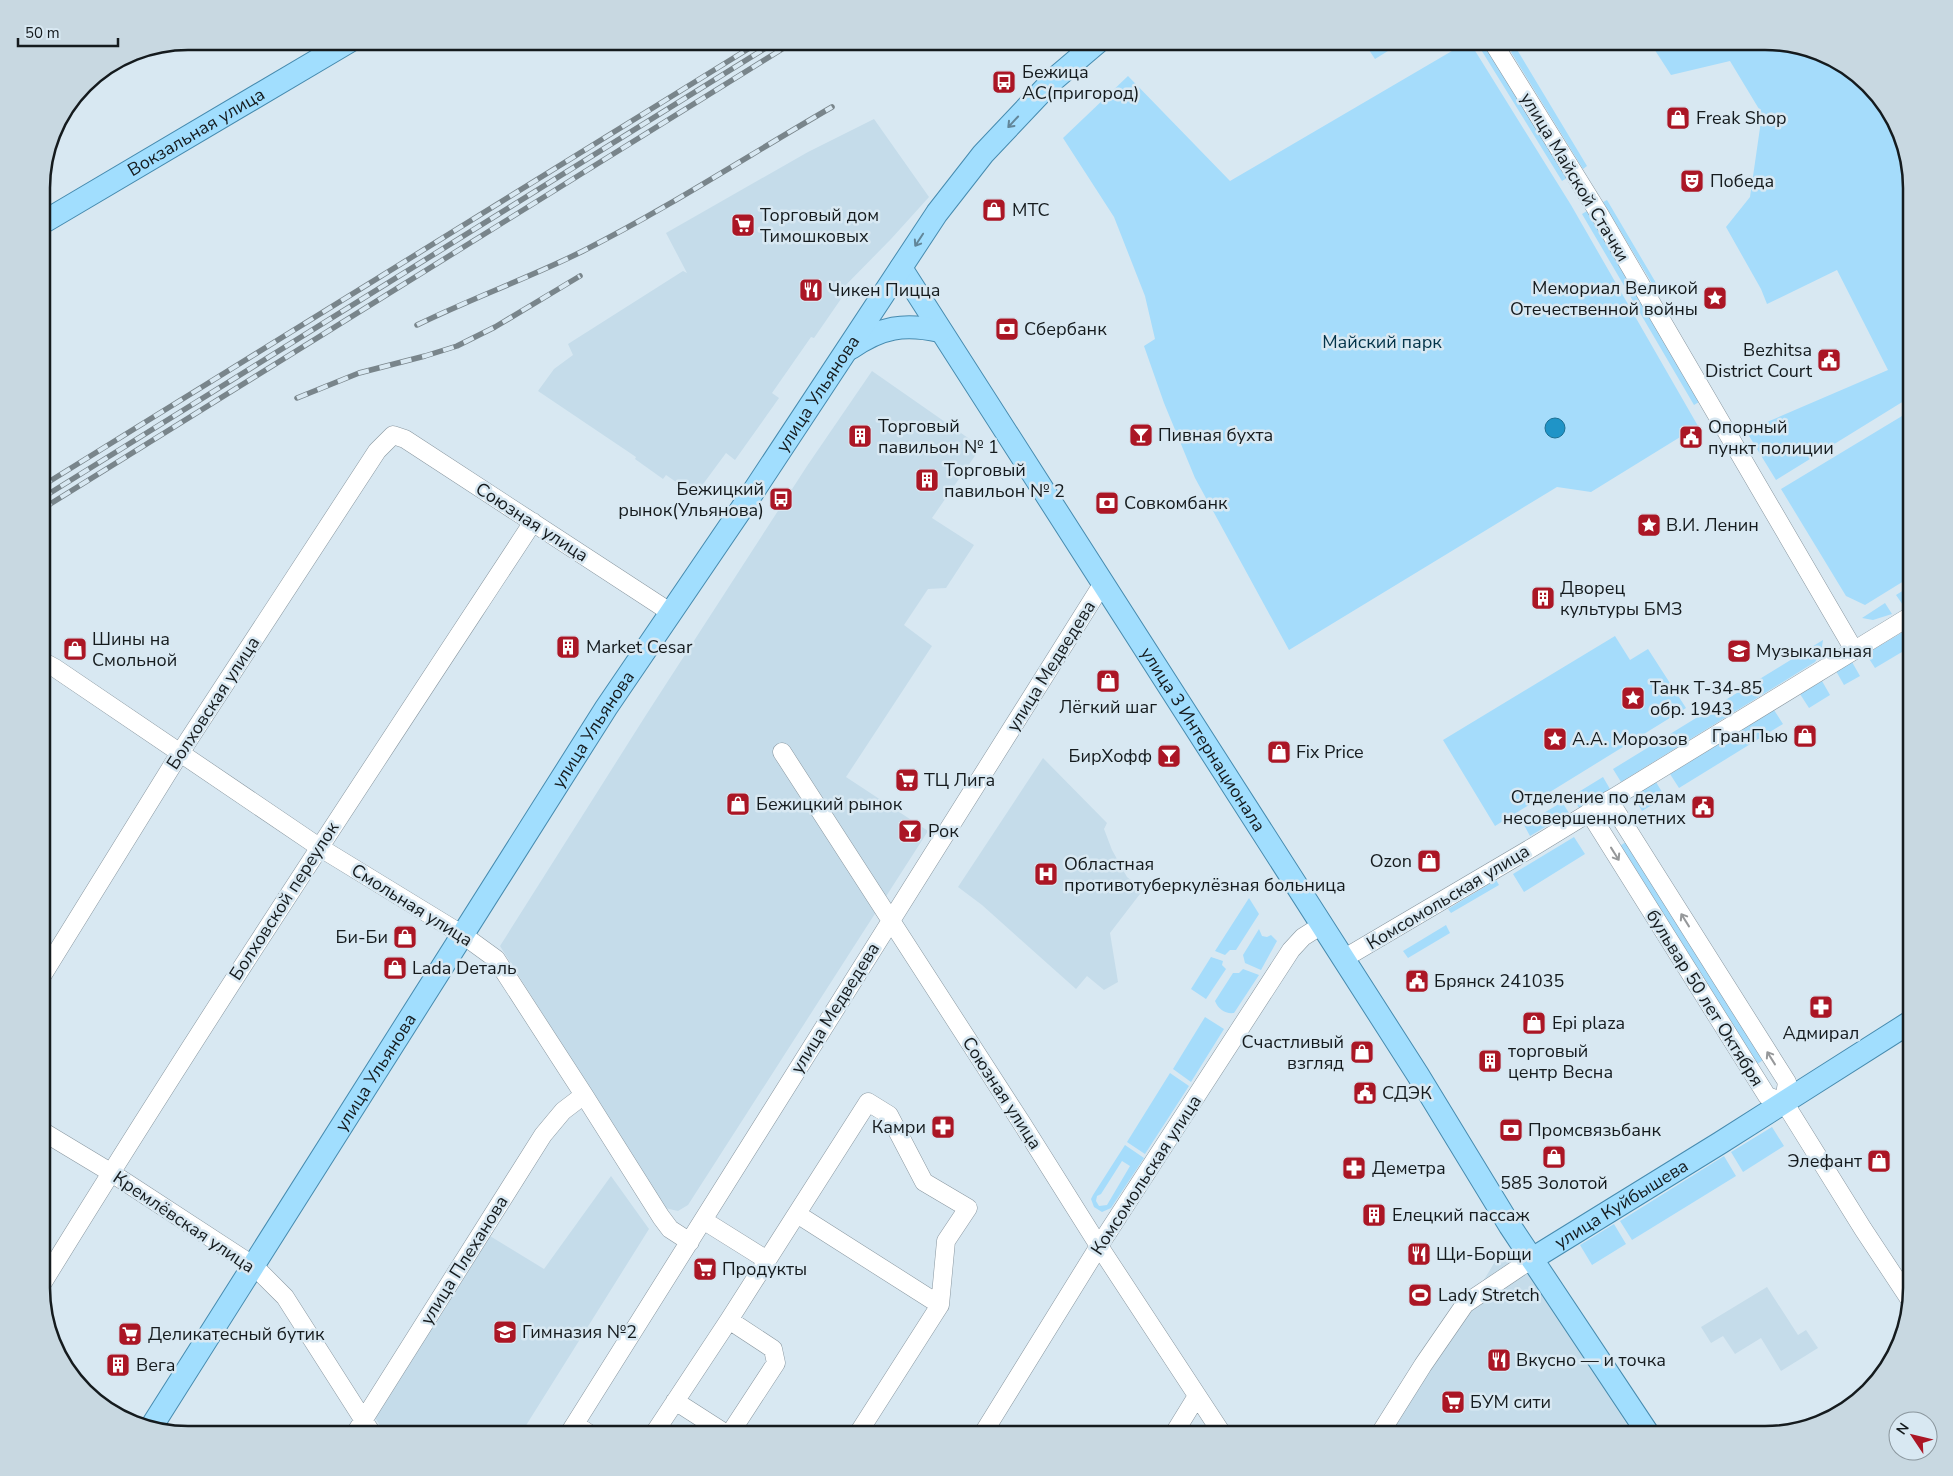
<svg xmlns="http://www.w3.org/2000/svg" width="1953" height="1476" viewBox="0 0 1953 1476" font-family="'Nunito Sans',sans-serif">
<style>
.built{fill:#c5dcea}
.green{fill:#a5dcfb;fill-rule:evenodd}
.water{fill:#1f94c7;stroke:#1c7094}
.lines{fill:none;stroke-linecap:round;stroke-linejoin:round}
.minor-casing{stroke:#8997a0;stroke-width:19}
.major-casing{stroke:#478baf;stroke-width:24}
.minor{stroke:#fff;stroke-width:18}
.major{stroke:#a1defe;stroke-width:22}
.rail-casing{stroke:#79858b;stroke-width:5.5}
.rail{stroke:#d8e8f2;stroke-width:4;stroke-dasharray:11;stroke-linecap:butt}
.oneway{stroke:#628699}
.oneway2{stroke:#96989a}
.labels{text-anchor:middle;stroke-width:5;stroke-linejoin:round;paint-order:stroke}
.poi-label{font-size:18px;fill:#151b1e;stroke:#d8e8f2;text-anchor:start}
.street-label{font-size:18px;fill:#151b1e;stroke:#d8e8f2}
.park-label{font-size:18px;fill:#033349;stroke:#d8e8f2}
.rim{fill:none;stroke:#151b1e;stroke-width:2.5}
</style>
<rect width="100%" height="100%" fill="#d8e8f2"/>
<!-- built -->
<path class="built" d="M 874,119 L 929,197 L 891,239 L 840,291 L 843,296 L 814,338 L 811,337 L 772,393 L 779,398 L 735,460 L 726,453 L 695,495 L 666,475 L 663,479 L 635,459 L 636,457 L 538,391 L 554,369 L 573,355 L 568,344 L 683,271 L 687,273 L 666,233 L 808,152 Z
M 872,371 L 981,447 L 932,518 L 974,545 L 946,588 L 928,589 L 904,625 L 932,646 L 846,777 L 928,831 L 688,1205 L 678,1211 L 665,1208 L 500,946 L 646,715 L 807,466 Z
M 1043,758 L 1107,823 L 1104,829 L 1112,850 L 1127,877 L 1143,890 L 1110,933 L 1118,982 L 1104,990 L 1087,976 L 1076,989 L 982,905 L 958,887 Z
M 611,1176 L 649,1229 L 520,1435 L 386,1435 L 372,1413 L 490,1236 L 544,1269 Z
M 1496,1260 L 1520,1260 L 1634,1435 L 1382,1435 L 1465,1311 Z
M 1767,1287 L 1798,1335 L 1806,1330 L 1818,1348 L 1781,1371 L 1761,1338 L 1735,1354 L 1723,1336 L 1711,1343 L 1701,1327 Z"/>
<!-- green -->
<path class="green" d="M 1363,41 L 1404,41 L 1375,59 Z
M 1469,41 L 1571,205 L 1698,426 L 1591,492 L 1557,487 L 1289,650 L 1195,478 L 1164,403 L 1144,346 L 1155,339 L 1145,296 L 1114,217 L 1063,138 L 1128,76 L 1230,181 Z
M 1649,41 L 1766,41 L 1813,49 L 1855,72 L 1897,123 L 1912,187 L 1912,396 L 1776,480 L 1746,431 L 1888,370 L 1837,270 L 1767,304 L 1761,289 L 1726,227 L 1750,197 L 1762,114 L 1730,61 L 1671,75 Z
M 1484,45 L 1567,178 L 1562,181 L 1480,48 Z
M 1516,48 L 1587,166 L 1583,169 L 1511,52 Z
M 1607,200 L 1659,288 L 1656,290 L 1603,202 Z
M 1587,211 L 1699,402 L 1694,405 L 1582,214 Z
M 1912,410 L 1912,576 L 1865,605 L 1846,596 L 1781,489 Z
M 1912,585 L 1912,604 L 1905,608 L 1896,595 Z
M 1885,603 L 1892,614 L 1873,620 L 1862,618 Z
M 1908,629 L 1912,636 L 1912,646 L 1875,668 L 1866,654 Z
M 1615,636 L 1630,660 L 1648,649 L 1686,708 L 1495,826 L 1443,740 Z
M 1823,640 L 1821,653 L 1815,662 L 1621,782 L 1613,769 Z
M 1852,662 L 1860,676 L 1844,685 L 1836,671 Z
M 1822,681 L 1830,695 L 1809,708 L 1800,694 Z
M 1774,710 L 1783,724 L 1679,788 L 1670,774 Z
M 1603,777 L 1610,789 L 1579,808 L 1572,796 Z
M 1656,782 L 1665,797 L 1642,811 L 1633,796 Z
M 1562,802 L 1569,813 L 1530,836 L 1524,825 Z
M 1574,837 L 1585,854 L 1524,892 L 1513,874 Z
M 1627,841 L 1763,1060 L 1756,1065 L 1620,846 Z
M 1496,880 L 1499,885 L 1451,913 L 1448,909 Z
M 1249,898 L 1259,914 L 1236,950 L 1230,950 L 1225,955 L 1215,951 Z
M 1446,925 L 1450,933 L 1408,958 L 1403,951 Z
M 1259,929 L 1262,936 L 1267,937 L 1271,935 L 1277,941 L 1261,970 L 1245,963 L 1243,955 Z
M 1211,957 L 1223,961 L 1222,965 L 1226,969 L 1206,999 L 1191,989 Z
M 1243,969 L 1259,975 L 1234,1013 C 1225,1014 1218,1009 1215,1001 L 1233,973 L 1239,973 Z
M 1205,1017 L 1224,1029 L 1191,1082 L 1173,1069 Z
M 1170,1073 L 1189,1086 L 1145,1154 L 1127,1142 Z
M 1772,1127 L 1784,1146 L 1743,1172 L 1731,1152 Z
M 1125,1145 L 1144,1158 L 1111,1208 L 1102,1212 L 1094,1207 L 1091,1199 L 1093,1195 ZM 1122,1161 L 1130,1166 L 1107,1205 L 1099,1206 L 1096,1201 L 1097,1196 L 1101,1194 Z
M 1724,1156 L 1736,1176 L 1632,1240 L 1620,1221 Z
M 1614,1224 L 1626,1244 L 1592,1265 L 1580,1245 Z"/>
<!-- water -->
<path class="water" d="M1545 428a10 10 0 1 1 20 0a10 10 0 1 1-20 0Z"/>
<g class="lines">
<!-- minor casing -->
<g class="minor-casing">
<path id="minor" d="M 1492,41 L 1600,215 L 1854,650
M 42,661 L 55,668 L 319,847 L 463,935 L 496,959 L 584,1095 L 661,1217 L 670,1229 L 690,1242
M 782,752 L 1021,1122 L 1099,1246 L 1223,1435
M 1609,800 L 1787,1082 L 1784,1102
M 1589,812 L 1767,1096 L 1784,1102 L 1863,1229 L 1910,1300
M 1343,959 L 1533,847 L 1912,615
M 42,976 L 180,753 L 377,451 L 393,435 L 405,439 L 670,612
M 42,1131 L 110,1172 L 254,1266 L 285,1297 L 373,1435
M 797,1214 L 940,1305 L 857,1435
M 703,1220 L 767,1260
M 42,1284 C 200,1027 367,775 533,522
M 675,1401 L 728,1435
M 575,1424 L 591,1435
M 354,1435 L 543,1135 L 563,1111 L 584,1095
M 568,1435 L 1103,583
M 653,1435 L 729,1320 L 868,1102 L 889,1115 L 924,1182 L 968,1208 L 946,1241 L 940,1305
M 729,1435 L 776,1363 L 773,1349 L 729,1320
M 982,1435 L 1099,1246 L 1291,950 L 1303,937 L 1322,925
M 1173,1435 L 1197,1396
M 1379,1435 L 1423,1365 L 1465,1304 L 1532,1259"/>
</g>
<!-- major casing -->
<g class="major-casing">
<g id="major">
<path id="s1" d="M 42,223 L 350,41"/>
<path id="s2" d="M 901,268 L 1418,1075 L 1510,1226 L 1649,1435"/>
<path d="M 851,348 C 881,327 904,323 940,331"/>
<path id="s3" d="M 1532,1259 L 1720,1143 L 1912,1021"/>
<path id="s4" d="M 150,1429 L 606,708 L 753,492 L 937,213 L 983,154 L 1052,81 L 1099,41"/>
</g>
</g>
<!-- minor -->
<use href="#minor" class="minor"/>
<!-- major -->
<use href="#major" class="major"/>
<!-- rail casing -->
<g class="rail-casing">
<path id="rail" d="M 417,325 C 472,298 529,278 583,251 C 668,208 749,155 832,107
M 297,398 L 359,373 L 425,356 L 457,346 L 495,327 L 580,276
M 42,486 L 761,41
M 42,498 L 777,41
M 42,509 L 795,41"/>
</g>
<!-- rail -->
<use href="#rail" class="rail"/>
</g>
<!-- one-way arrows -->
<defs><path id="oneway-shaft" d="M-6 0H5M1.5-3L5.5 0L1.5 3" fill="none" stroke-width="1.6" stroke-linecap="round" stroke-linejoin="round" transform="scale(1.25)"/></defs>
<g class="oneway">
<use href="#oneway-shaft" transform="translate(1013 122) rotate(133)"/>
<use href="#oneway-shaft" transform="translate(919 240) rotate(123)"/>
</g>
<g class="oneway2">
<use href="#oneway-shaft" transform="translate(1615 854) rotate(58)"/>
<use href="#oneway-shaft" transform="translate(1685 920) rotate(-122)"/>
<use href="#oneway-shaft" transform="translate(1771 1058) rotate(-122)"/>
</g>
<!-- icons -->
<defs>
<g id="bus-square" transform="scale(1.25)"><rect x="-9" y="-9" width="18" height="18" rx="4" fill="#ab1625" stroke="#d8e8f2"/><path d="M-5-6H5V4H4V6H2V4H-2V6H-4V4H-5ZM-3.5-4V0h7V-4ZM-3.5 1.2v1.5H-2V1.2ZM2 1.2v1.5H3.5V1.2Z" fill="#fff"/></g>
<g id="shop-square" transform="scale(1.25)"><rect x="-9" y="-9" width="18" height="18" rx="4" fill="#ab1625" stroke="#d8e8f2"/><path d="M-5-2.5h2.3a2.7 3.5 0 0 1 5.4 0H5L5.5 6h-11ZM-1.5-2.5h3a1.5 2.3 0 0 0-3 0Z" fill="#fff"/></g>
<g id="theatre-square" transform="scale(1.25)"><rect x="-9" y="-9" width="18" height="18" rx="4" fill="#ab1625" stroke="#d8e8f2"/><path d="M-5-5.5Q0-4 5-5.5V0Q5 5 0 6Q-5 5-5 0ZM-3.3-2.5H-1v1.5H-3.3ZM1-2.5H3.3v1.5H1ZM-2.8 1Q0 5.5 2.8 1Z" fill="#fff"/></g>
<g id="supermarket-square" transform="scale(1.25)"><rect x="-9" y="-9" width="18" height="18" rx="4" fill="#ab1625" stroke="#d8e8f2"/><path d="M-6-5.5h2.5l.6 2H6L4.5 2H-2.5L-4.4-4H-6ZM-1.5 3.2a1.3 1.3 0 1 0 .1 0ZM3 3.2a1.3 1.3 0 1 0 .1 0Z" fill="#fff"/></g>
<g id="restaurant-square" transform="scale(1.25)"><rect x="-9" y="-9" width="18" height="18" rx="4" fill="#ab1625" stroke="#d8e8f2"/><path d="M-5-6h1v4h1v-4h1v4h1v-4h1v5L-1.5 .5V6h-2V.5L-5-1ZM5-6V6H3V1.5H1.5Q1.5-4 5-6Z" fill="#fff"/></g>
<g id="sight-square" transform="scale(1.25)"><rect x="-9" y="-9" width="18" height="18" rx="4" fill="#ab1625" stroke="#d8e8f2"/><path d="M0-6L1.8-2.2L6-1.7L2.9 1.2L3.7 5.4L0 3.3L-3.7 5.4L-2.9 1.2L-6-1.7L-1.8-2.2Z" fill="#fff"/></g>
<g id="bank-square" transform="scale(1.25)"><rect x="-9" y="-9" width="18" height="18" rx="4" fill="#ab1625" stroke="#d8e8f2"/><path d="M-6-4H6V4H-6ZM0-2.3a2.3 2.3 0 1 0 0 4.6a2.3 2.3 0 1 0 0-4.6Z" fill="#fff"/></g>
<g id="civic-square" transform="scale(1.25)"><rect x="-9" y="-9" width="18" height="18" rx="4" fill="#ab1625" stroke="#d8e8f2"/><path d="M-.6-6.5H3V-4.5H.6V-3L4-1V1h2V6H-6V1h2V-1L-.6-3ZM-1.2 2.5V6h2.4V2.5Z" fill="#fff"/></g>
<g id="bar-square" transform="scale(1.25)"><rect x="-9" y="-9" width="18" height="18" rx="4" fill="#ab1625" stroke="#d8e8f2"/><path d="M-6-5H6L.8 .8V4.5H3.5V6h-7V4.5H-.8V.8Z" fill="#fff"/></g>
<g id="building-square" transform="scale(1.25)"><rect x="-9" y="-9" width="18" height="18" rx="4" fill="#ab1625" stroke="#d8e8f2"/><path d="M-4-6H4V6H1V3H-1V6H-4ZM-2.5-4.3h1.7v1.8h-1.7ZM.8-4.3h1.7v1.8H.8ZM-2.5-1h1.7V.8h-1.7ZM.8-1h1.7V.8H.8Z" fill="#fff"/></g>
<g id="school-square" transform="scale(1.25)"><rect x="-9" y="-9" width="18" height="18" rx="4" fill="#ab1625" stroke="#d8e8f2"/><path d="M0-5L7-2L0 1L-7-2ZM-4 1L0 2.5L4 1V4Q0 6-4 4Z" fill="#fff"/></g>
<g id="hospital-square" transform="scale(1.25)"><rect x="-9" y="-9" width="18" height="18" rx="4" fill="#ab1625" stroke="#d8e8f2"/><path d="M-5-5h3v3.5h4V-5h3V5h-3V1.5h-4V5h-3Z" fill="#fff"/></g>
<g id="pharmacy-square" transform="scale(1.25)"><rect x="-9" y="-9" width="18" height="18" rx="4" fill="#ab1625" stroke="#d8e8f2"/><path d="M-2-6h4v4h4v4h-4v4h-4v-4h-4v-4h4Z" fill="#fff"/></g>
<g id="stadium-square" transform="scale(1.25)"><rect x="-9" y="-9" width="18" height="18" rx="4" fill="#ab1625" stroke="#d8e8f2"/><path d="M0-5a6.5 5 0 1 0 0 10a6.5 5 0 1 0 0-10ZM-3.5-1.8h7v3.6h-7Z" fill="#fff"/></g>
</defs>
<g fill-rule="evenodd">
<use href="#bus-square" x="1004" y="82"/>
<use href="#shop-square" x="1678" y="118"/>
<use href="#theatre-square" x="1692" y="181"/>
<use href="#shop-square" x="994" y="210"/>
<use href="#supermarket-square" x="743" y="225"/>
<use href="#restaurant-square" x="811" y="290"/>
<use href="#sight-square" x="1715" y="298"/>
<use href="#bank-square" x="1007" y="329"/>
<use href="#civic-square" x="1829" y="360"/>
<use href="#bar-square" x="1141" y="435"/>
<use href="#building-square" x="860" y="436"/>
<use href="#civic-square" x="1691" y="437"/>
<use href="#building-square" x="927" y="480"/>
<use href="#bus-square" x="781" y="499"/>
<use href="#bank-square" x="1107" y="503"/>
<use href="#sight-square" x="1649" y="525"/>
<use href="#building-square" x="1543" y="598"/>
<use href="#building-square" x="568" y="647"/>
<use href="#shop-square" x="75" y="649"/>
<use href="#school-square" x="1739" y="651"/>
<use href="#shop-square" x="1108" y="681"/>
<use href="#sight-square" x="1633" y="698"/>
<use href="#shop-square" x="1805" y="736"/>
<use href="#sight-square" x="1555" y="739"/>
<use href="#shop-square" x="1279" y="752"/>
<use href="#bar-square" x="1169" y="756"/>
<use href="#supermarket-square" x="907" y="780"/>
<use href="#shop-square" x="738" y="804"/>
<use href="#civic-square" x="1703" y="807"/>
<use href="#bar-square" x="910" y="831"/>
<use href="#shop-square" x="1429" y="861"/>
<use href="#hospital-square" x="1046" y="874"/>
<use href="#shop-square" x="405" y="937"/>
<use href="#shop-square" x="395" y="968"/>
<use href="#civic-square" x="1417" y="981"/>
<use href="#pharmacy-square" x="1821" y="1007"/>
<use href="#shop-square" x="1534" y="1023"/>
<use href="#shop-square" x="1362" y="1052"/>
<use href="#building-square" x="1490" y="1061"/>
<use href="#civic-square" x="1365" y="1093"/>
<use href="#pharmacy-square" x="943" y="1127"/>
<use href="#bank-square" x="1511" y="1130"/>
<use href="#shop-square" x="1554" y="1157"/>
<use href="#shop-square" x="1879" y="1161"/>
<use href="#pharmacy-square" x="1354" y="1168"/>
<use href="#building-square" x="1374" y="1215"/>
<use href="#restaurant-square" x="1419" y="1254"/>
<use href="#supermarket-square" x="705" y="1269"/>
<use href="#stadium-square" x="1420" y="1295"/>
<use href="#school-square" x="505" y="1332"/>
<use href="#supermarket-square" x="130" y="1334"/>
<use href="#restaurant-square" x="1499" y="1360"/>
<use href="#building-square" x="118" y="1365"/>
<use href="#supermarket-square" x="1453" y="1402"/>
</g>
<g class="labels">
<!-- poi labels -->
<g class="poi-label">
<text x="1022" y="78">Бежица<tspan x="1022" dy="21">АС(пригород)</tspan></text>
<text x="1696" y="124">Freak Shop</text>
<text x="1710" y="187">Победа</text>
<text x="1012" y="216">МТС</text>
<text x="760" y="221">Торговый дом<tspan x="760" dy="21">Тимошковых</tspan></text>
<text x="1698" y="294" text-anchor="end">Мемориал Великой<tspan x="1698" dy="21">Отечественной войны</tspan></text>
<text x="828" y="296">Чикен Пицца</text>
<text x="1024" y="335">Сбербанк</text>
<text x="1812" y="356" text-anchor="end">Bezhitsa<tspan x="1812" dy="21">District Court</tspan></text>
<text x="878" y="432">Торговый<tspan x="878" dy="21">павильон № 1</tspan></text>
<text x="1708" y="433">Опорный<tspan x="1708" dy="21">пункт полиции</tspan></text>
<text x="1158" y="441">Пивная бухта</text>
<text x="944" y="476">Торговый<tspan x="944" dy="21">павильон № 2</tspan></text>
<text x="764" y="495" text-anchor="end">Бежицкий<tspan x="764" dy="21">рынок(Ульянова)</tspan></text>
<text x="1124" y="509">Совкомбанк</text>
<text x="1666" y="531">В.И. Ленин</text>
<text x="1560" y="594">Дворец<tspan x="1560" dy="21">культуры БМЗ</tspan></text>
<text x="92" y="645">Шины на<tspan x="92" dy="21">Смольной</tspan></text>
<text x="586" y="653">Market Cesar</text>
<text x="1756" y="657">Музыкальная</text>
<text x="1650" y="694">Танк Т-34-85<tspan x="1650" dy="21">обр. 1943</tspan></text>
<text x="1108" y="713" text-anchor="middle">Лёгкий шаг</text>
<text x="1788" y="742" text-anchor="end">ГранПью</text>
<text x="1572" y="745">А.А. Морозов</text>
<text x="1296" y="758">Fix Price</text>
<text x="1152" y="762" text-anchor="end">БирХофф</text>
<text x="924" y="786">ТЦ Лига</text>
<text x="1686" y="803" text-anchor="end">Отделение по делам<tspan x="1686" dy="21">несовершеннолетних</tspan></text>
<text x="756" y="810">Бежицкий рынок</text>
<text x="928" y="837">Рок</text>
<text x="1412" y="867" text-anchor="end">Ozon</text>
<text x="1064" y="870">Областная<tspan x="1064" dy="21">противотуберкулёзная больница</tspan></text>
<text x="388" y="943" text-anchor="end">Би-Би</text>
<text x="412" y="974">Lada Dеталь</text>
<text x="1434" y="987">Брянск 241035</text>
<text x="1552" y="1029">Epi plaza</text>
<text x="1821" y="1039" text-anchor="middle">Адмирал</text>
<text x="1344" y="1048" text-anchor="end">Счастливый<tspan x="1344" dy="21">взгляд</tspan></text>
<text x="1508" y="1057">торговый<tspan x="1508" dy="21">центр Весна</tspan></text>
<text x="1382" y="1099">СДЭК</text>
<text x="926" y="1133" text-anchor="end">Камри</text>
<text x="1528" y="1136">Промсвязьбанк</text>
<text x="1862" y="1167" text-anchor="end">Элефант</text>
<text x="1372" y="1174">Деметра</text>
<text x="1554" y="1189" text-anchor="middle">585 Золотой</text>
<text x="1392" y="1221">Елецкий пассаж</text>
<text x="1436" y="1260">Щи-Борщи</text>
<text x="722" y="1275">Продукты</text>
<text x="1438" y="1301">Lady Stretch</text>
<text x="522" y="1338">Гимназия №2</text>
<text x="148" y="1340">Деликатесный бутик</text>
<text x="1516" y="1366">Вкусно — и точка</text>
<text x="136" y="1371">Вега</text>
<text x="1470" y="1408">БУМ сити</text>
</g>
<!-- street labels -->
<g class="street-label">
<text dy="6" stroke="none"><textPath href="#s1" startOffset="179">Вокзальная улица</textPath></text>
<text transform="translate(1575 177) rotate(59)" y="6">улица Майской Стачки</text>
<text dy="6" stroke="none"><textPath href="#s4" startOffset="1232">улица Ульянова</textPath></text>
<text transform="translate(532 522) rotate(33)" y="6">Союзная улица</text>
<text transform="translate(1051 666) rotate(-58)" y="6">улица Медведева</text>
<text transform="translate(213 703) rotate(-57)" y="6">Болховская улица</text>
<text dy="6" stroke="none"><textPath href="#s4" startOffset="828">улица Ульянова</textPath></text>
<text dy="6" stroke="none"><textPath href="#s2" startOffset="560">улица 3 Интернационала</textPath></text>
<text transform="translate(1448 897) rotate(-31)" y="6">Комсомольская улица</text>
<text transform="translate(284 901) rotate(-57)" y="6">Болховской переулок</text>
<text transform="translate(412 905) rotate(32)" y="6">Смольная улица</text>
<text transform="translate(1705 998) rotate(58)" y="6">бульвар 50 лет Октября</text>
<text transform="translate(835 1008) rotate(-58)" y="6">улица Медведева</text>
<text dy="6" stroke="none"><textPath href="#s4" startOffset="422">улица Ульянова</textPath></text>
<text transform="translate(1002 1093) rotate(57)" y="6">Союзная улица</text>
<text transform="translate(1146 1175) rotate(-57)" y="6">Комсомольская улица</text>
<text dy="6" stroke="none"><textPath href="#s3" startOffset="105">улица Куйбышева</textPath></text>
<text transform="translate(184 1222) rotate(34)" y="6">Кремлёвская улица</text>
<text transform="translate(464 1260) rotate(-58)" y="6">улица Плеханова</text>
</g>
<!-- park labels -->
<g class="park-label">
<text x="1382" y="348">Майский парк</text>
</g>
</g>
<!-- crop -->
<path d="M0 0H1953V1476H0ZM188 50H1765A138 138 0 0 1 1903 188V1288A138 138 0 0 1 1765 1426H188A138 138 0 0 1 50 1288V188A138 138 0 0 1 188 50Z" fill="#c8d8e1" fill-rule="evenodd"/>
<path class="rim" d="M188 50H1765A138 138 0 0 1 1903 188V1288A138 138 0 0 1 1765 1426H188A138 138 0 0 1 50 1288V188A138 138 0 0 1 188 50Z"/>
<!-- north arrow -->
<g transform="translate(1913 1436) rotate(305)"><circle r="24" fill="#d8e8f2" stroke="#8a969d"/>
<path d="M0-4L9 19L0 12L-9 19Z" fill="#ab1625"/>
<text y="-8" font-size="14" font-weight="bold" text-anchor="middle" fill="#151b1e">N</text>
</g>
<!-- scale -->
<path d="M18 38v8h100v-8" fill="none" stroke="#151b1e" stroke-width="2.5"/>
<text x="25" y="38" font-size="15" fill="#151b1e" stroke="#d8e8f2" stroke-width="4" paint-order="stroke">50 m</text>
</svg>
